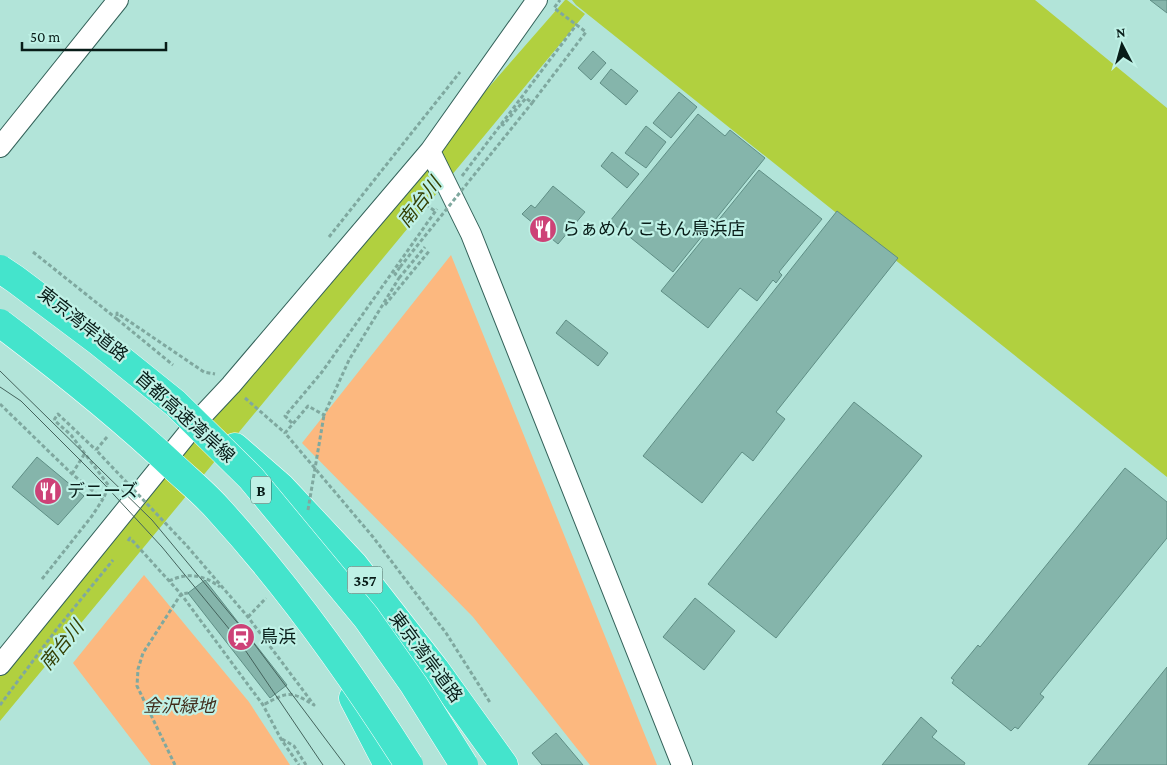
<svg xmlns="http://www.w3.org/2000/svg" width="1167" height="765" viewBox="0 0 1167 765" font-family="'Crimson Pro','Noto Sans JP',serif">
<style>
.green{fill:#fcb87f}
.water{fill:#b1d03f}
.building{fill:#85b5ab;stroke:#5f8e85}
.lines{fill:none;stroke-linecap:round;stroke-linejoin:round}
.minor-casing{stroke:#34625a;stroke-width:22}
.highway-casing{stroke:#fff;stroke-width:29}
.path{stroke:#7fa89f;stroke-width:3;stroke-dasharray:4 2.5;stroke-linecap:butt}
.minor{stroke:#fff;stroke-width:20}
.highway{stroke:#44e4cc;stroke-width:28}
.tram{stroke:#44635c;stroke-width:1}
.highway-bridge-casing{stroke:#fff;stroke-width:29;stroke-linecap:butt}
.path-bridge{stroke:#7fa89f;stroke-width:3;stroke-dasharray:4 2.5;stroke-linecap:butt}
.highway-bridge{stroke:#44e4cc;stroke-width:28}
.labels{text-anchor:middle;stroke-width:4.5;stroke-linejoin:round;paint-order:stroke}
.shield{fill:#bff1e6;stroke:#3f5c56;stroke-width:1}
.shield-label{font-size:16px;font-weight:bold;fill:#081c18}
.poi-label{font-size:18px;fill:#081c18;stroke:#bff1e6;text-anchor:start}
.street-label{font-size:18px;fill:#081c18;stroke:#bff1e6}
.park-label{font-size:18px;font-style:italic;fill:#432f1e;stroke:#bff1e6}
.water-label{font-size:19px;font-style:italic;fill:#344004;stroke:#bff1e6}
</style>
<rect width="100%" height="100%" fill="#b2e4d9"/>
<!-- green -->
<path class="green" d="M 451,255 L 657,765 L 590,765 L 473,617 L 302,443 Z
M 144,575 L 249,702 L 290,765 L 151,765 L 73,663 Z"/>
<!-- water -->
<path class="water" d="M 565,0 L 567,0 L 585,14 L 0,721 L 0,664 L 201,417 Z
M 572,0 L 1035,0 L 1167,108 L 1167,477 L 576,5 Z"/>
<!-- building -->
<path class="building" d="M 1150,0 L 1167,0 L 1167,13 Z
M 593,51 L 606,63 L 591,80 L 578,68 Z
M 611,69 L 638,91 L 626,105 L 600,83 Z
M 679,92 L 697,107 L 671,138 L 653,123 Z
M 698,114 L 725,136 L 730,130 L 765,158 L 673,272 L 610,221 Z
M 646,126 L 666,142 L 646,168 L 625,153 Z
M 612,152 L 639,174 L 627,188 L 601,166 Z
M 759,170 L 822,219 L 779,272 L 782,275 L 776,283 L 773,280 L 757,301 L 740,288 L 708,328 L 661,291 Z
M 553,186 L 585,212 L 558,244 L 522,214 L 531,205 L 535,208 Z
M 837,211 L 898,258 L 776,412 L 785,419 L 753,461 L 742,452 L 702,503 L 643,456 Z
M 566,320 L 608,353 L 598,366 L 556,333 Z
M 854,402 L 922,456 L 776,638 L 708,584 Z
M 37,457 L 84,496 L 58,525 L 12,487 Z
M 1125,468 L 1167,502 L 1167,538 L 1040,694 L 1044,697 L 1018,729 L 1015,727 L 1011,731 L 952,683 L 954,680 L 951,678 L 978,645 L 980,647 Z
M 205,580 L 287,685 L 270,698 L 188,593 Z
M 695,598 L 735,631 L 704,670 L 663,637 Z
M 1167,667 L 1167,765 L 1088,765 Z
M 921,717 L 937,731 L 932,737 L 965,763 L 964,765 L 882,765 Z
M 556,733 L 583,765 L 542,765 L 532,753 Z"/>
<g class="lines">
<!-- minor casing -->
<g class="minor-casing">
<path id="minor" d="M 0,147 L 118,0
M 430,151 L 471,234 L 682,765
M 0,665 L 201,417 L 231,385 L 430,151 L 537,0"/>
</g>
<!-- highway casing -->
<g class="highway-casing">
<path id="highway" d="M 235,447 L 281,487 L 354,565 L 435,669 L 504,765
M 353,698 L 388,765"/>
</g>
<!-- path -->
<path class="path" d="M 501,124 L 503,125 L 526,98 L 532,103 L 586,32 L 554,8 L 560,0
M 462,176 L 577,24
M 415,197 L 435,211
M 329,237 L 460,72
M 33,252 L 117,319 L 117,313 L 204,372 L 215,374
M 400,267 L 395,274 L 399,278 L 349,360 L 324,415 L 308,406 L 285,433 L 373,537 L 446,633 L 491,704
M 399,278 L 425,247
M 385,305 L 430,250
M 117,319 L 173,365
M 245,398 L 285,433
M 0,404 L 72,474 L 103,499 L 109,486 L 71,435 L 54,420
M 54,420 L 58,414 L 96,450
M 292,423 L 285,416 L 322,372 L 437,209
M 72,474 L 85,453
M 128,541 L 130,538 L 181,594 L 263,705 L 281,739 L 299,765
M 187,546 L 248,617 L 314,705 C 289,690 288,692 263,705
M 42,579 L 92,516 L 103,499
M 169,581 C 188,572 204,575 220,587
M 0,705 L 56,630 L 113,560
M 282,739 L 294,746 L 306,765
M 175,765 L 137,686 L 138,669 L 143,653 L 181,594 L 188,593"/>
<!-- minor -->
<use href="#minor" class="minor"/>
<!-- highway -->
<use href="#highway" class="highway"/>
<!-- tram -->
<path class="tram" d="M 0,371 L 152,520 L 246,633 L 345,765
M 0,387 L 21,401 L 104,484 L 162,547 L 239,641 L 323,765"/>
<!-- highway-bridge casing -->
<g class="highway-bridge-casing">
<path id="highway-bridge" d="M 0,269 L 15,279 L 99,342 L 175,403 L 251,478 L 366,617 L 414,685 L 464,765
M 0,323 C 61,369 120,416 175,468 C 190,482 206,495 219,510 C 291,589 352,675 409,765"/>
</g>
<!-- path-bridge -->
<path class="path-bridge" d="M 400,267 L 532,103
M 107,437 L 96,450 L 187,546
M 308,510 L 324,415
M 248,617 L 266,598"/>
<!-- highway-bridge -->
<use href="#highway-bridge" class="highway-bridge"/>
</g>
<!-- icons -->
<defs>
<g id="restaurant-disc" transform="scale(1.4375)"><circle r="9.5" fill="#cd4277" stroke="#bff1e6"/><path d="M-5-6h1v4h1v-4h1v4h1v-4h1v5L-1.5 .5V6h-2V.5L-5-1ZM5-6V6H3V1.5H1.5Q1.5-4 5-6Z" fill="#fff"/></g>
<g id="station-disc" transform="scale(1.4375)"><circle r="9.5" fill="#cd4277" stroke="#bff1e6"/><path d="M-3-6H3Q5-6 5-4V2Q5 4 3 4L4.5 6H3L1.5 4h-3L-3 6H-4.5L-3 4Q-5 4-5 2V-4Q-5-6-3-6ZM-3.5-4v3h7v-3ZM-3.5 1v1.5H-2V1ZM2 1v1.5H3.5V1Z" fill="#fff"/></g>
</defs>
<g fill-rule="evenodd">
<use href="#restaurant-disc" x="543" y="229"/>
<use href="#restaurant-disc" x="48" y="491"/>
<use href="#station-disc" x="241" y="637"/>
</g>
<g class="labels">
<!-- shield labels -->
<g class="shield">
<rect x="251" y="476.5" width="20" height="27" rx="4"/>
<rect x="347.5" y="566.5" width="35" height="27" rx="4"/>
</g>
<g class="shield-label">
<text x="261" y="496">B</text>
<text x="365" y="586">357</text>
</g>
<!-- poi labels -->
<g class="poi-label">
<text x="562" y="235">らぁめん こもん鳥浜店</text>
<text x="67" y="497">デニーズ</text>
<text x="260" y="643">鳥浜</text>
</g>
<!-- street labels -->
<g class="street-label">
<text transform="translate(83 324) rotate(38)" y="6">東京湾岸道路</text>
<text transform="translate(185 417) rotate(42)" y="6">首都高速湾岸線</text>
<text transform="translate(426 657) rotate(53)" y="6">東京湾岸道路</text>
</g>
<!-- park labels -->
<g class="park-label">
<text x="179" y="712">金沢緑地</text>
</g>
<!-- water labels -->
<g class="water-label">
<text transform="translate(419 202) rotate(-52)" y="7">南台川</text>
<text transform="translate(61 645) rotate(-51)" y="7">南台川</text>
</g>
</g>
<!-- north arrow -->
<g transform="translate(1122 45) rotate(354)" stroke="#bff1e6" stroke-width="4" paint-order="stroke">
<path d="M0-4L9 19L0 12L-9 19Z" fill="#081c18"/>
<text y="-8" font-size="14" font-weight="bold" text-anchor="middle" fill="#081c18">N</text>
</g>
<!-- scale -->
<path d="M22 42v8h144v-8" fill="none" stroke="#081c18" stroke-width="2.5"/>
<text x="30" y="42" font-size="15" fill="#081c18" stroke="#bff1e6" stroke-width="4" paint-order="stroke">50 m</text>
</svg>
